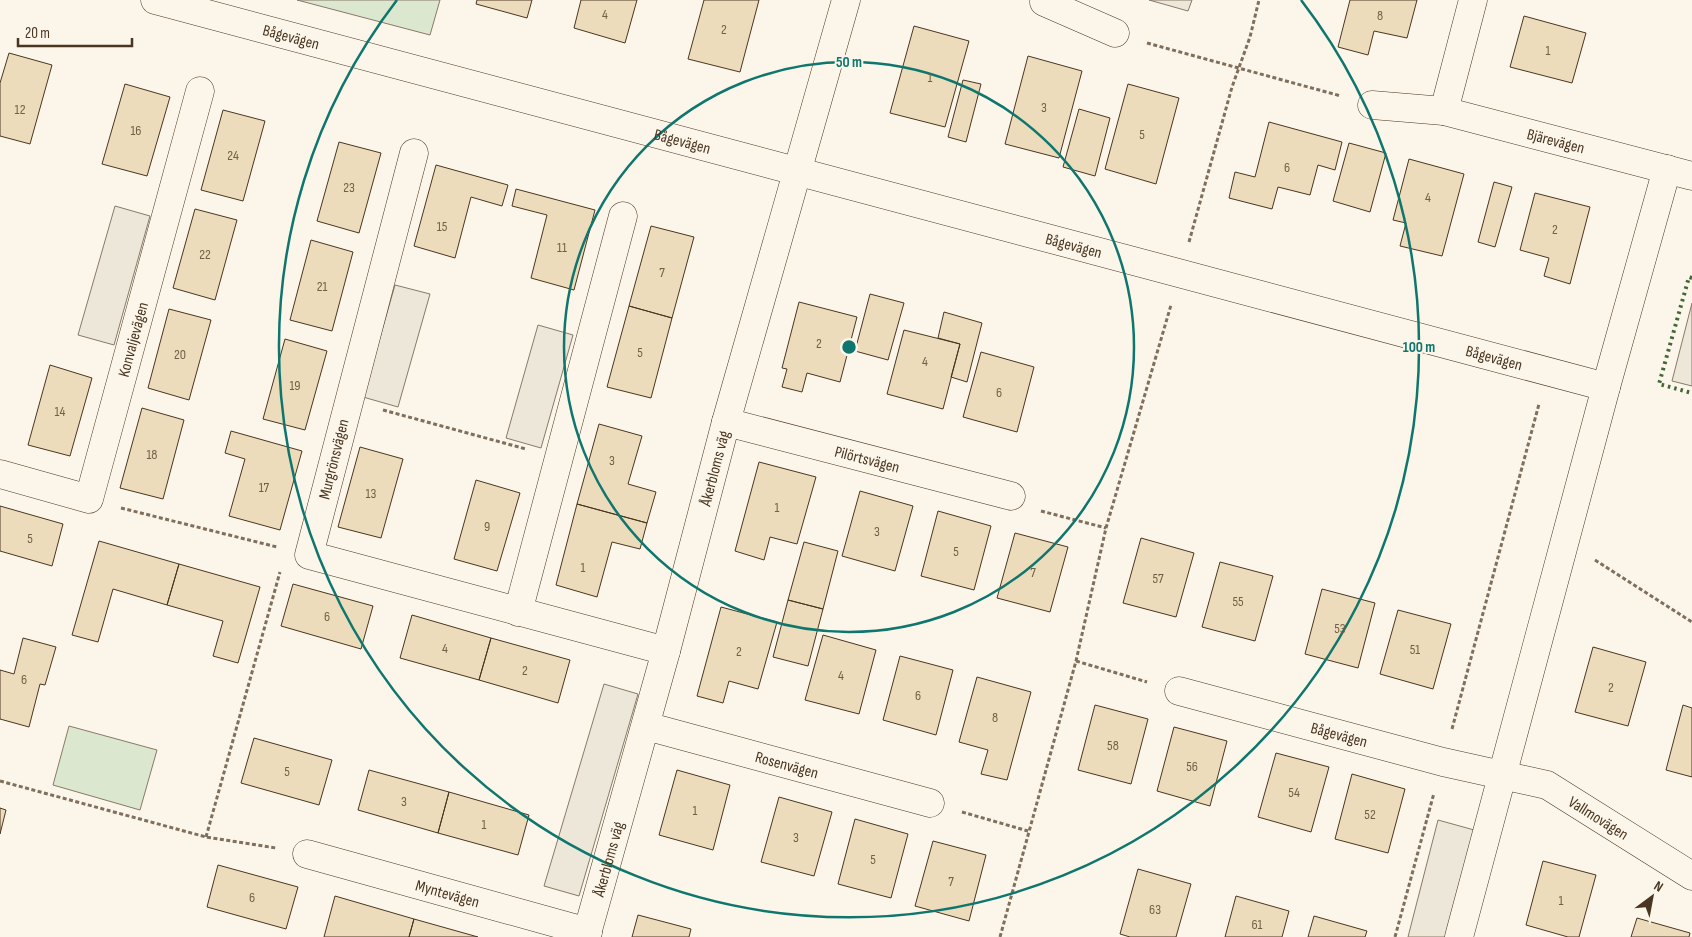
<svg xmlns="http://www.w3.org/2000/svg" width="1692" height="937" viewBox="0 0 1692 937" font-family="'Sofia Sans Condensed',sans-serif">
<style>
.green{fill:#dce7d0;stroke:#887966}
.parking{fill:#ede7d9;stroke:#887966}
.building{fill:#ecdcbc;stroke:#4a3520}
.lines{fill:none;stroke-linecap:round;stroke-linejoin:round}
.minor-casing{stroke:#4a3520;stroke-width:29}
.path{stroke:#7f6f5c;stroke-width:3;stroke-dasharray:4 2.5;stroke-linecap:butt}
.minor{stroke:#fbf6e9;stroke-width:28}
.hedge{stroke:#436837;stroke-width:4;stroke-dasharray:2.5 4;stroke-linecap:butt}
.ring{fill:none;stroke:#0f766e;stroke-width:2.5}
.labels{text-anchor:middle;stroke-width:4;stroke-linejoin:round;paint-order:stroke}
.number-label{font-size:14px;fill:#725f47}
.street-label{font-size:16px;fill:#4a3520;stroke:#fbf6e9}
.centre{fill:#0f766e;stroke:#fbf6e9;stroke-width:2.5}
.ring-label{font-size:15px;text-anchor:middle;font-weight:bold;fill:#0f766e;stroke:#fbf6e9;stroke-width:4;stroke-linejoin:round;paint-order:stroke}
</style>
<rect width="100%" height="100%" fill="#fbf6e9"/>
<!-- green -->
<path class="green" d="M 297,0 L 440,0 L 430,35 Z
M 69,726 L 157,750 L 140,810 L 53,785 Z"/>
<!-- parking -->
<path class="parking" d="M 1149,0 L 1192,0 L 1188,11 Z
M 115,206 L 150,216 L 114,345 L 78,335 Z
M 395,285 L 430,294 L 398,407 L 363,397 Z
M 1692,303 L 1692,386 L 1672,381 Z
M 538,325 L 573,335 L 541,448 L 506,438 Z
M 604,684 L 638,694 L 579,896 L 544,886 Z
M 1438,820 L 1485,833 L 1459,937 L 1408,937 Z"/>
<!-- building -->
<path class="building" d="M 477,0 L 532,0 L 527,18 L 476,4 Z
M 581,0 L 637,0 L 625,43 L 574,28 Z
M 704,0 L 759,0 L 740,72 L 688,59 Z
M 1350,0 L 1417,0 L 1407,38 L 1374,31 L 1368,55 L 1338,47 Z
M 1524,16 L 1586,33 L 1572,83 L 1510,67 Z
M 914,26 L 969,41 L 945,127 L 890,113 Z
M 9,53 L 52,65 L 30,144 L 0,136 L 0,83 Z
M 1028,56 L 1082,71 L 1059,158 L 1005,144 Z
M 963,80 L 981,84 L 966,142 L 948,137 Z
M 125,84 L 170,97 L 147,176 L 102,164 Z
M 1128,84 L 1179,98 L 1156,184 L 1105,169 Z
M 1079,109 L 1110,118 L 1095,176 L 1063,167 Z
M 223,110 L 265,121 L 243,201 L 201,190 Z
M 1269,122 L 1342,142 L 1335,170 L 1318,165 L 1310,195 L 1278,187 L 1272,209 L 1229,198 L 1235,172 L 1255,177 Z
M 339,142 L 381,153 L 359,233 L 317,221 Z
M 1349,143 L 1386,153 L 1370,212 L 1333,201 Z
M 1409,159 L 1464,174 L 1442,256 L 1400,246 L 1406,223 L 1393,220 Z
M 436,165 L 508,185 L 502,206 L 471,197 L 455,258 L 414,246 Z
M 1494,182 L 1512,187 L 1495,247 L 1478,242 Z
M 516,189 L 595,210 L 574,290 L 531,278 L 547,215 L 512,206 Z
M 1535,193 L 1590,207 L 1570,284 L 1544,276 L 1549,258 L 1520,250 Z
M 195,209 L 237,220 L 215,300 L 173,288 Z
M 651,226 L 694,237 L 672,318 L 629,306 Z
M 311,240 L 353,252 L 332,331 L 290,320 Z
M 870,294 L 904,303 L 888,360 L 855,351 Z
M 799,302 L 857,317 L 840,382 L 807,373 L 802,392 L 782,387 L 787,369 L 782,368 Z
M 629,306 L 672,318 L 651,398 L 607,387 Z
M 169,309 L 211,320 L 189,400 L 148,388 Z
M 944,312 L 982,323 L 967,382 L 951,377 L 960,344 L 938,338 Z
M 904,330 L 960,344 L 943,409 L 887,394 Z
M 285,339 L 327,351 L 305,430 L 263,419 Z
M 981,352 L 1034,367 L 1017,432 L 963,417 Z
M 50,365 L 92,378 L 70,456 L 28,445 Z
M 142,408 L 184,420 L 163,499 L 120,488 Z
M 599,424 L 642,436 L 628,484 L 656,492 L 647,523 L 577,504 Z
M 231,431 L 302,451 L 280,530 L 229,516 L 245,459 L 225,453 Z
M 360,447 L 403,459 L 381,538 L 338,527 Z
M 759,462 L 816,477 L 797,544 L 770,537 L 764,560 L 735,551 Z
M 476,480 L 520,493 L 497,571 L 454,559 Z
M 860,491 L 913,506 L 895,571 L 842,556 Z
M 577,504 L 647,523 L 640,549 L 612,542 L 597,597 L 556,585 Z
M 0,506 L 63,524 L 52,566 L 0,551 Z
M 938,511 L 991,526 L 974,590 L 921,576 Z
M 1015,533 L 1068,547 L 1050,612 L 997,598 Z
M 1141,538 L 1194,553 L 1176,617 L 1123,603 Z
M 99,541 L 179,564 L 167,605 L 113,589 L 98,642 L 72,635 Z
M 804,542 L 838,551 L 823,609 L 788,600 Z
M 1220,562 L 1273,576 L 1255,641 L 1202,627 Z
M 179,564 L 260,587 L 238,663 L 213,656 L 223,621 L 167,605 Z
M 293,584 L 373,606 L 361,649 L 281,626 Z
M 1322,589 L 1375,603 L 1358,668 L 1305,654 Z
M 788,600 L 823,609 L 808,666 L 773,657 Z
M 721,607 L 777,622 L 758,689 L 729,681 L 723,703 L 697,696 Z
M 1398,610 L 1451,624 L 1433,689 L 1380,674 Z
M 412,615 L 491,638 L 479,680 L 400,658 Z
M 823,635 L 876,650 L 859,714 L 805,700 Z
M 23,638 L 56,647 L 45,685 L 40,684 L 29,727 L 0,719 L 0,670 L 14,674 Z
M 491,638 L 570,660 L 558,703 L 479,680 Z
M 1593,647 L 1646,662 L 1628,726 L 1575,712 Z
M 900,656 L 953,670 L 936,735 L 883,720 Z
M 977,677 L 1031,692 L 1007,780 L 981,774 L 988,750 L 959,742 Z
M 1095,705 L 1148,719 L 1131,784 L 1078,770 Z
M 1683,705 L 1692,708 L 1692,777 L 1666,770 Z
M 1174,727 L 1227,741 L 1210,806 L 1157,791 Z
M 254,738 L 332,760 L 319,805 L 241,783 Z
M 1276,753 L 1329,767 L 1311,832 L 1258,817 Z
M 369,770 L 449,792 L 438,833 L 358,810 Z
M 677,770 L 730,785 L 713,850 L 659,835 Z
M 1352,774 L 1405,789 L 1388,853 L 1335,839 Z
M 449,792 L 529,815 L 518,855 L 438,833 Z
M 779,797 L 832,812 L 814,876 L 761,862 Z
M 0,808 L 6,810 L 0,834 Z
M 855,819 L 908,834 L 891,898 L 838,884 Z
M 933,841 L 986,855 L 969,921 L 915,906 Z
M 1543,861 L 1596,875 L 1579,937 L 1568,937 L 1526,925 Z
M 218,865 L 298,887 L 286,929 L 207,907 Z
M 1138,869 L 1191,884 L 1176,937 L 1130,937 L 1120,934 Z
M 335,896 L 414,919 L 409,937 L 324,937 Z
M 1236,896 L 1289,911 L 1282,937 L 1225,937 Z
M 638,915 L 691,929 L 689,937 L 632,937 Z
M 1314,916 L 1367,931 L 1365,937 L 1308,937 Z
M 1637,918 L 1690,933 L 1689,937 L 1631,937 Z
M 414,919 L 478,937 L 409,937 Z"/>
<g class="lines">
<!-- minor casing -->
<g class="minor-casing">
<g id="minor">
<path id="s1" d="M 155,0 L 1606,387"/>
<path d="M 1044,2 L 1115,33"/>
<path id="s2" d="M 1372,105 L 1444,111 L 1692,176"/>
<path d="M 1444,111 L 1473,0"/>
<path d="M 414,153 L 309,555 L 666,651"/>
<path id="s3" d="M 726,422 L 1011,496"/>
<path id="s4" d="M 0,474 L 89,499 L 200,91"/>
<path d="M 518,612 L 623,216"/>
<path id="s5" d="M 1179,691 L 1443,762 L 1547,785 L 1692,876"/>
<path id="s6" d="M 646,726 L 930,803"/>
<path id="s7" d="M 307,854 L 588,932"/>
<path id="s8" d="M 586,937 L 666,651 L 726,422 L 846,0"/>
<path d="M 1459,937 L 1606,387 L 1667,169"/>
</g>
</g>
<!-- path -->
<path class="path" d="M 1147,43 L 1341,96
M 1189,242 L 1232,87 L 1250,37 L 1259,0
M 383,410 L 526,449
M 121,508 L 277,547
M 1041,511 L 1106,528
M 1595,560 L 1692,622
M 1076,661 L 1147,682
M 1452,729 L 1539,404
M 0,781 L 206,837 L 276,848
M 962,812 L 1028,831
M 206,837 L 280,572
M 1000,937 L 1076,661 L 1106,528 L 1171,305
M 1395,937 L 1434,793"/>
<!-- minor -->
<use href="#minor" class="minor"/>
<!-- hedge -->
<path class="hedge" d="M 1692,278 L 1689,277 L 1659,384 L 1692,393"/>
</g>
<!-- distance rings -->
<g class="ring">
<circle cx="849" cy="347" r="285"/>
<path d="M1301 0A570 570 0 1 1 397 0"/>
</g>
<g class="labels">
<!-- number labels -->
<g class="number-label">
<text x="605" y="19">4</text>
<text x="1380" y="20">8</text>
<text x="724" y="34">2</text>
<text x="1548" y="55">1</text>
<text x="930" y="82">1</text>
<text x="1044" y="112">3</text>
<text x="20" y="114">12</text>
<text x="136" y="135">16</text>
<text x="1142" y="139">5</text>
<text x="233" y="160">24</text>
<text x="1287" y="172">6</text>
<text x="349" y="192">23</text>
<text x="1428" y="202">4</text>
<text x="442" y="231">15</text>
<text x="1555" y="234">2</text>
<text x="562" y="252">11</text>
<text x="205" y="259">22</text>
<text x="662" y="277">7</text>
<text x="322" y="291">21</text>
<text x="819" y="348">2</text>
<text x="640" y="357">5</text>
<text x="180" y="359">20</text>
<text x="925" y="366">4</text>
<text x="295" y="390">19</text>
<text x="999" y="397">6</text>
<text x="60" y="416">14</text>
<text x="152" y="459">18</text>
<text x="612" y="465">3</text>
<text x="264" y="492">17</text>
<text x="371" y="498">13</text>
<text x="777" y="512">1</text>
<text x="487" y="531">9</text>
<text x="877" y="536">3</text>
<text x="30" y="543">5</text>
<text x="956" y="556">5</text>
<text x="583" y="572">1</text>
<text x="1033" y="577">7</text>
<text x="1158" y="583">57</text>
<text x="1238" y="606">55</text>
<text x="327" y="621">6</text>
<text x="1340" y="633">53</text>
<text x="445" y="653">4</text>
<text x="1415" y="654">51</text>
<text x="739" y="656">2</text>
<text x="525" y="675">2</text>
<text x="841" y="680">4</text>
<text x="24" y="684">6</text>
<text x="1611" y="692">2</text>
<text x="918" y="700">6</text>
<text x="995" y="722">8</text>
<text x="1113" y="750">58</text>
<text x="1192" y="771">56</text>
<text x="287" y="776">5</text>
<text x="1294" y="797">54</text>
<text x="404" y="806">3</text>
<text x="695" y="815">1</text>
<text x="1370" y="819">52</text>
<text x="484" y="829">1</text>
<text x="796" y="842">3</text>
<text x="873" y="864">5</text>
<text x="951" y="886">7</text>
<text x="252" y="902">6</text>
<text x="1561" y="905">1</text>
<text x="1155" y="914">63</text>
<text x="1257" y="929">61</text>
</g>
<!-- street labels -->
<g class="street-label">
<text dy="6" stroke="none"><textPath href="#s1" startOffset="141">Bågevägen</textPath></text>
<text dy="6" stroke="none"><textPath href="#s1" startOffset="546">Bågevägen</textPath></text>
<text dy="6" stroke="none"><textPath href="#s2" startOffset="188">Bjärevägen</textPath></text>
<text dy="6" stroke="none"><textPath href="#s1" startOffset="951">Bågevägen</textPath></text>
<text dy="6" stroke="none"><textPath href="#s4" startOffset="258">Konvaljevägen</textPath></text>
<text dy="6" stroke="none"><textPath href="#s1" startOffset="1386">Bågevägen</textPath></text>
<text transform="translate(333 459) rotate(-76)" y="6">Murgrönsvägen</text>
<text dy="6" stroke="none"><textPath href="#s3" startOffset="146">Pilörtsvägen</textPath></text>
<text dy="6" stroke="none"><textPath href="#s8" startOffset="486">Åkerbloms väg</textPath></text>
<text dy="6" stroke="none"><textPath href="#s5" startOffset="166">Bågevägen</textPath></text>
<text dy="6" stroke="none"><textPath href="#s6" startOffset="146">Rosenvägen</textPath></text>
<text dy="6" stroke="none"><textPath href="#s5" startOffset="441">Vallmovägen</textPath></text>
<text dy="6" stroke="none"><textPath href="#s8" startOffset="81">Åkerbloms väg</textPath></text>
<text dy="6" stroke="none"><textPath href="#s7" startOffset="146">Myntevägen</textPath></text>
</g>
</g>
<circle cx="849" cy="347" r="8" class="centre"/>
<g class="ring-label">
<text x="849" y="67">50 m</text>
<text x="1419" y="352">100 m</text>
</g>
<!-- north arrow -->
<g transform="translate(1652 897) rotate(32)" stroke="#fbf6e9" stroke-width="4" paint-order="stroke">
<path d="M0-4L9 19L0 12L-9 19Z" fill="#4a3520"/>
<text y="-8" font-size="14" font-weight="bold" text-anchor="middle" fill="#4a3520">N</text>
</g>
<!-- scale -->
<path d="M18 38v8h114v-8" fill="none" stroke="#4a3520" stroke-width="2.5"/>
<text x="25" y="38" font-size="15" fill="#4a3520" stroke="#fbf6e9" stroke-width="4" paint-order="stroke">20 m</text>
</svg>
